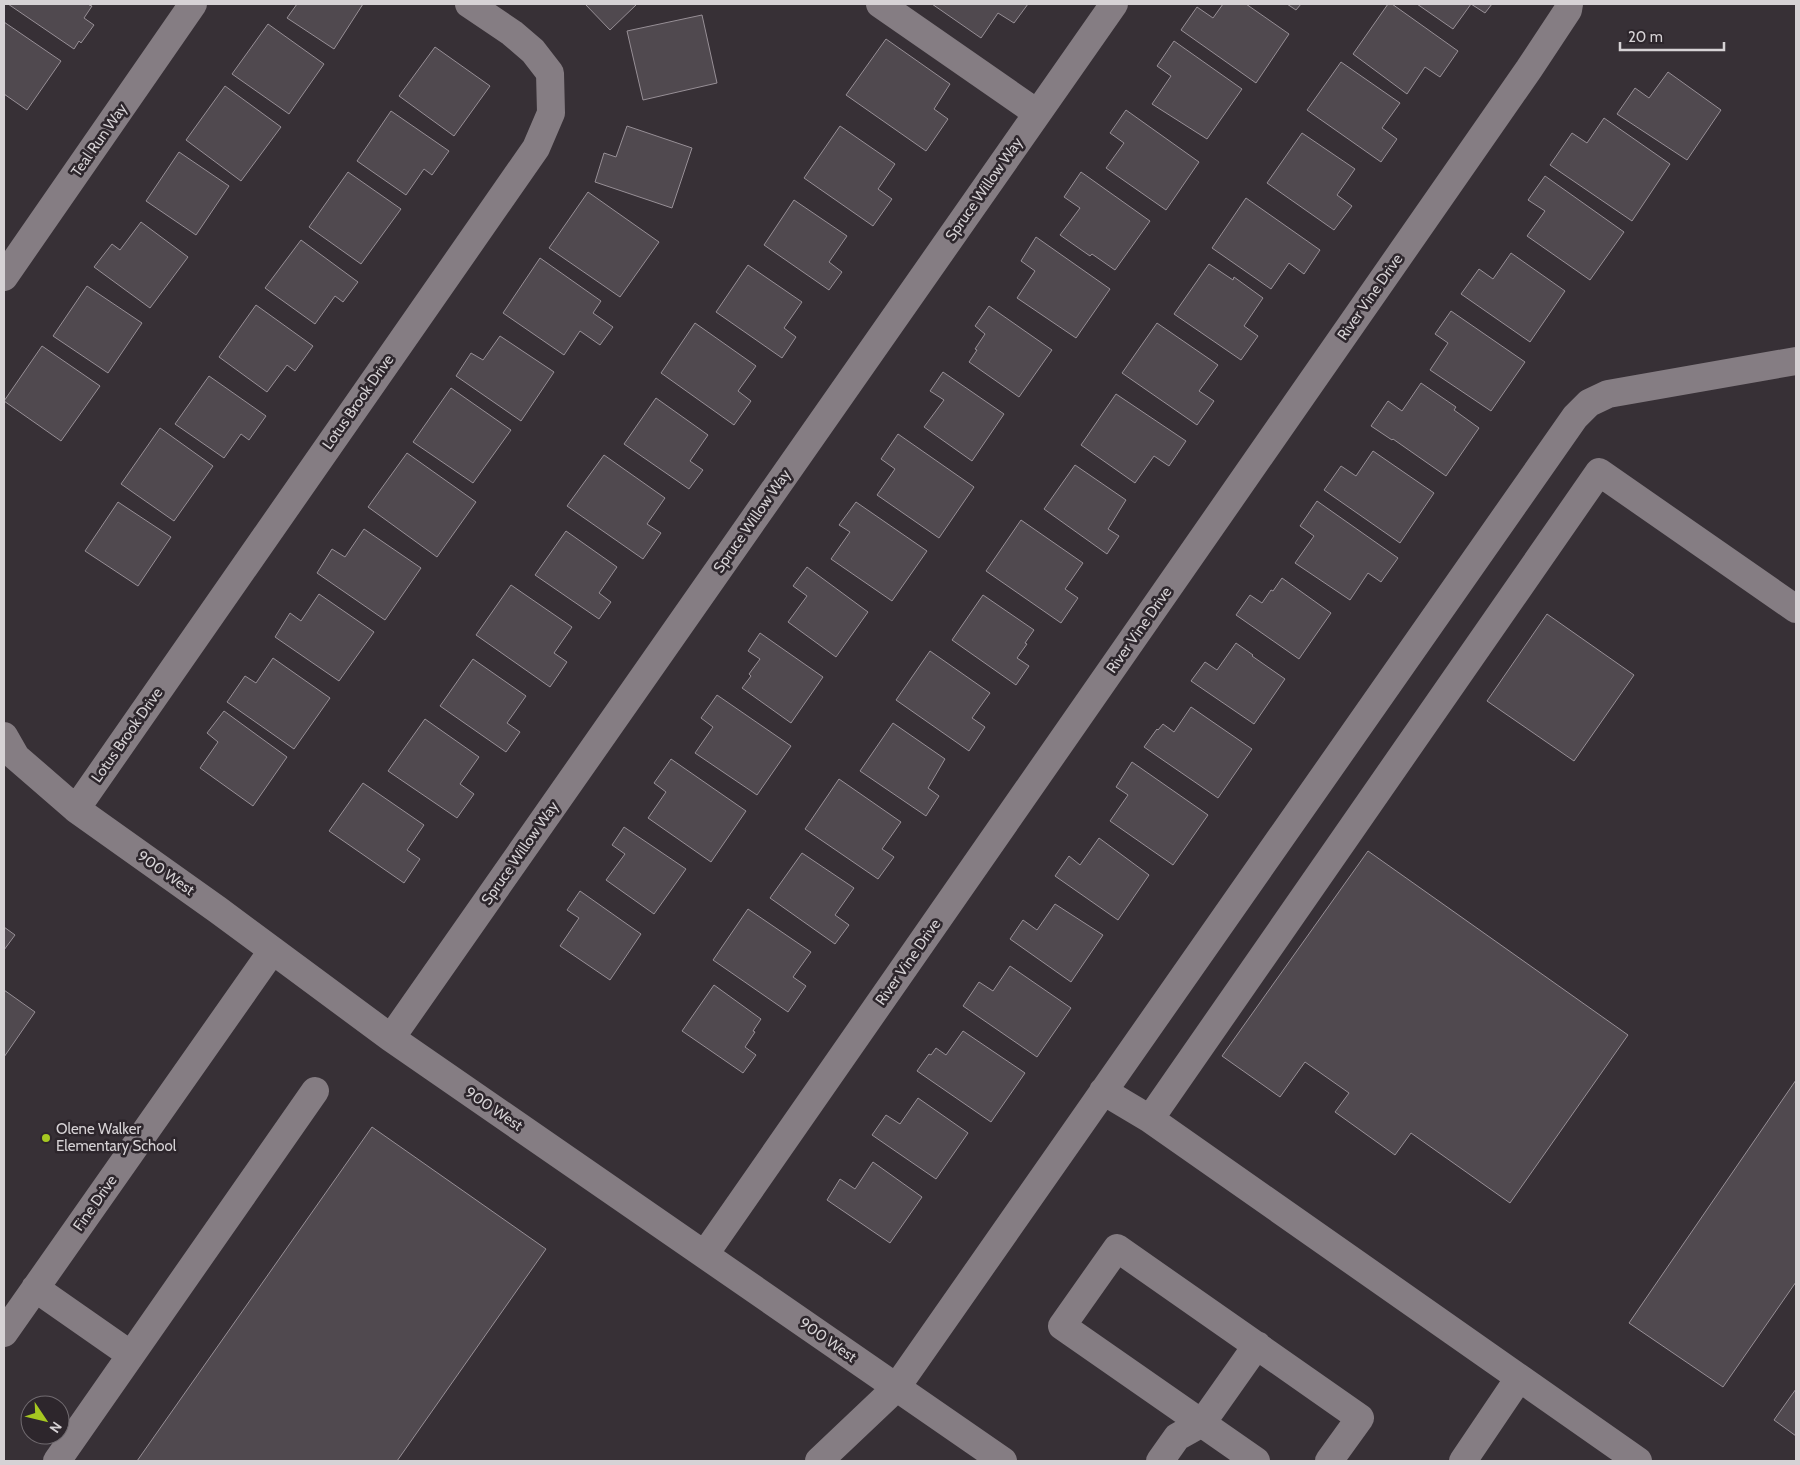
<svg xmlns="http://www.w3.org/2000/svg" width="1800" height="1465" viewBox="0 0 1800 1465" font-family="Cabin,sans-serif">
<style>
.building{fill:#50494f;stroke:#978f96}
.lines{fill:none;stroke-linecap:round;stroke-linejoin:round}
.minor{stroke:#857d83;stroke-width:28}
.poi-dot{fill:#a6c821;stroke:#2d262c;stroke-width:2}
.labels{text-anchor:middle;stroke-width:5;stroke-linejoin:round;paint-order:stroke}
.street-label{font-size:15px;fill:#d6d2d5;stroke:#2d262c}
.poi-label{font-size:15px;fill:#d6d2d5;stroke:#2d262c;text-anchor:start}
</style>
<rect width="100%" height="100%" fill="#373036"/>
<!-- building -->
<path class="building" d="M 8,4 L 90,4 L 89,5 L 92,6 L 84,18 L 94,25 L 81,43 L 79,41 L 74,49 Z
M 297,4 L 363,4 L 334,49 L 287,18 Z
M 585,4 L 637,4 L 610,30 Z
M 932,4 L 1028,4 L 1014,23 L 998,13 L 981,38 Z
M 1223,4 L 1246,4 L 1289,34 L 1256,83 L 1181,30 L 1197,7 L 1213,18 Z
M 1287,4 L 1301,4 L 1296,10 Z
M 1388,4 L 1392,4 L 1458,51 L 1440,77 L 1425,67 L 1407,94 L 1353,54 Z
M 1417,4 L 1471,4 L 1453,29 Z
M 1471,4 L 1492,4 L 1485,13 Z
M 702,15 L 717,83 L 643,100 L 627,31 Z
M 4,22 L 61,61 L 27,110 L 4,94 Z
M 268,24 L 324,64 L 289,114 L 232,74 Z
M 886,39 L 950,84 L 934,109 L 948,119 L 926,151 L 846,95 Z
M 1174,41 L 1242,89 L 1207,139 L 1152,104 L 1171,76 L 1157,66 Z
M 435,47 L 490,86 L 454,136 L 399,96 Z
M 1341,62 L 1400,103 L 1382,128 L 1397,139 L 1381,162 L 1307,110 Z
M 1668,72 L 1721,110 L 1687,160 L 1617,114 L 1635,88 L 1649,98 Z
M 225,86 L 281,127 L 241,181 L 186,140 Z
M 1126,110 L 1199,162 L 1166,210 L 1106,168 L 1124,143 L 1110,133 Z
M 391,111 L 449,151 L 432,175 L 424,169 L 406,195 L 357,161 Z
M 1604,118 L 1670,164 L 1632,221 L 1550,165 L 1572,133 L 1587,143 Z
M 627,126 L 692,148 L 672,208 L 595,182 L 604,153 L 616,157 Z
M 840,126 L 895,164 L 878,189 L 892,199 L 873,226 L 804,178 Z
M 1302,133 L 1355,169 L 1337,195 L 1352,206 L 1334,230 L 1267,183 Z
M 179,152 L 229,186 L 196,235 L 146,201 Z
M 348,172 L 401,209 L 361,264 L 309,227 Z
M 1081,172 L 1150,221 L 1115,270 L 1092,254 L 1090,256 L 1060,235 L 1080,208 L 1064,197 Z
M 1545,176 L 1624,232 L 1590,280 L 1527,236 L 1545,211 L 1528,200 Z
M 588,192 L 659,242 L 620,297 L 549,248 Z
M 1246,198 L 1320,250 L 1304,274 L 1289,263 L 1271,289 L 1212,248 Z
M 794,200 L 847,236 L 829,262 L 842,272 L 829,290 L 764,245 Z
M 141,222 L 188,257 L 150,308 L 94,267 L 112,244 L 120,250 Z
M 1036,237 L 1110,289 L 1076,338 L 1017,298 L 1035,271 L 1021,261 Z
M 301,240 L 358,282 L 343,302 L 335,296 L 315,324 L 265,288 Z
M 1511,253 L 1565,291 L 1530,342 L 1461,294 L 1479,269 L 1493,279 Z
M 540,258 L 601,301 L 593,313 L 613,327 L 600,345 L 580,331 L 564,355 L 503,313 Z
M 1209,264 L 1233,280 L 1234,277 L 1263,298 L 1244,326 L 1258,336 L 1241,360 L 1174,314 Z
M 748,265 L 802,302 L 784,328 L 796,337 L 782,358 L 716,312 Z
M 87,286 L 142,323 L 108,373 L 53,336 Z
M 256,305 L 313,346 L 295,371 L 287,365 L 267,392 L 219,357 Z
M 989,306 L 1052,350 L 1019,397 L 969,362 L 977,350 L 975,349 L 985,334 L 975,326 Z
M 1451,311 L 1525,362 L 1491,411 L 1430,370 L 1448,343 L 1435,334 Z
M 695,323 L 756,366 L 738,391 L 751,401 L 734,425 L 661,373 Z
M 1157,323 L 1218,365 L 1199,391 L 1214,401 L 1197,425 L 1122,373 Z
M 500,336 L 554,372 L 521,421 L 456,376 L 471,353 L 483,360 Z
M 42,346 L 100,386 L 61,441 L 4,401 Z
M 943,372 L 1004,414 L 972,461 L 924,427 L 944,400 L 930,391 Z
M 209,376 L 266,416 L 249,440 L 241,434 L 224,458 L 175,424 Z
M 1421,383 L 1456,407 L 1454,410 L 1479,428 L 1446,476 L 1393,439 L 1392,440 L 1371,426 L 1388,401 L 1402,411 Z
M 451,388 L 511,430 L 473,483 L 413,442 Z
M 1116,394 L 1186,441 L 1169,466 L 1154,456 L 1135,483 L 1081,445 Z
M 656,398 L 708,435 L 690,461 L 703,470 L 689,489 L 624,444 Z
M 160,428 L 213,466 L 174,521 L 121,484 Z
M 898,434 L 974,487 L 939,538 L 877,495 L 895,469 L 881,459 Z
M 1373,451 L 1434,493 L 1400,543 L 1324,490 L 1341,466 L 1356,476 Z
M 407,453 L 476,502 L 437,557 L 368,507 Z
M 604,455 L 665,498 L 647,524 L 661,533 L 643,559 L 567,506 Z
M 1075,465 L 1126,500 L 1108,529 L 1119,536 L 1107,554 L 1044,509 Z
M 1317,501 L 1398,558 L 1381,582 L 1368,573 L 1350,600 L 1295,563 L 1314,536 L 1300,526 Z
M 118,502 L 171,537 L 138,586 L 85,551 Z
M 856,502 L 927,551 L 892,601 L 831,559 L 850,532 L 839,525 Z
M 1021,520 L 1083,563 L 1065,589 L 1078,598 L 1061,623 L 986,571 Z
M 364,529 L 421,568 L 385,620 L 317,573 L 332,549 L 345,557 Z
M 566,531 L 617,567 L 599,593 L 611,602 L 599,619 L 535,575 Z
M 807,567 L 868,612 L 836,657 L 788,622 L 807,596 L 793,586 Z
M 1282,578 L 1331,613 L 1299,659 L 1236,615 L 1250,595 L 1262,603 L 1271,590 L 1273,591 Z
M 511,585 L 572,627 L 554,653 L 567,662 L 550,687 L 476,635 Z
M 319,594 L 374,632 L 339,681 L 275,637 L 290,613 L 301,621 Z
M 983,595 L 1034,630 L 1025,643 L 1027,644 L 1017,658 L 1029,666 L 1016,685 L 952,640 Z
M 1547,614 L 1634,675 L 1574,761 L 1487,701 Z
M 760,633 L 823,677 L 791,723 L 742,688 L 751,676 L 749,674 L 760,659 L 748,651 Z
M 1236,643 L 1253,655 L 1252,656 L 1285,679 L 1254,724 L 1191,681 L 1205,662 L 1217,670 Z
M 930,651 L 990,693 L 972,718 L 985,727 L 969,751 L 896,700 Z
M 273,658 L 330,698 L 294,749 L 227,702 L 245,676 L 256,683 Z
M 473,659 L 526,696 L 507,723 L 520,732 L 506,752 L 440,706 Z
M 717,695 L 791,746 L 757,795 L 695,753 L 713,727 L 701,718 Z
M 1191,707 L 1252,749 L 1218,798 L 1144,747 L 1157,729 L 1158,730 L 1163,724 L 1174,732 Z
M 224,711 L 287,757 L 253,806 L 200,768 L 218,742 L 207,733 Z
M 425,719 L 479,757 L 460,784 L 474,794 L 457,818 L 388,771 Z
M 893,723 L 945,759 L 928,788 L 939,796 L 926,816 L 860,771 Z
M 671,759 L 746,811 L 711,862 L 648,818 L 666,792 L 654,783 Z
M 1132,762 L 1208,815 L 1173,865 L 1110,821 L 1128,795 L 1116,787 Z
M 839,779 L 901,822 L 882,849 L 894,857 L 878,879 L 805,829 Z
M 363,783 L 424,825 L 407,850 L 420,859 L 404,883 L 329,831 Z
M 624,827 L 686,869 L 654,914 L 606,880 L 625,854 L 612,845 Z
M 1099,838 L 1149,875 L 1118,920 L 1055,876 L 1069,856 L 1080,865 Z
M 1368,851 L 1628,1035 L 1510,1203 L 1411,1133 L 1395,1155 L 1335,1112 L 1349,1093 L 1305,1062 L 1280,1097 L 1222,1056 Z
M 802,853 L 854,888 L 835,915 L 849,925 L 835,944 L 770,898 Z
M 580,891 L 641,934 L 610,980 L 560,946 L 579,918 L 567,910 Z
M 1055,904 L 1103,935 L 1071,982 L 1010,939 L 1023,920 L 1037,930 Z
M 748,909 L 811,952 L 793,977 L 806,986 L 788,1012 L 713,960 Z
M 4,927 L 15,935 L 4,950 Z
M 1010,966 L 1071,1008 L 1037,1057 L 963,1006 L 979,982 L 993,991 Z
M 714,985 L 761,1019 L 753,1031 L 755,1032 L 745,1047 L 756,1055 L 743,1073 L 682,1031 Z
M 4,990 L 35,1012 L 4,1057 Z
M 963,1031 L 1025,1073 L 991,1122 L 917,1071 L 929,1054 L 931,1055 L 936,1048 L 946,1055 Z
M 1796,1080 L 1796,1282 L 1723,1387 L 1629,1323 Z
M 918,1098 L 968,1133 L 936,1179 L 872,1135 L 886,1115 L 900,1124 Z
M 372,1127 L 546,1249 L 397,1461 L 137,1461 Z
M 873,1162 L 922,1197 L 890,1243 L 827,1200 L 840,1179 L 855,1189 Z
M 1796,1389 L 1796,1436 L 1774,1420 Z"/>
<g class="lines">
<!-- minor -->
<path class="minor" d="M 880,4 L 1037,113
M 4,277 L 193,4
M 4,736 L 16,757 L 76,809 L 218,910 L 391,1038 L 1003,1461
M 76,809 L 536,148 L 551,113 L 550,73 L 533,51 L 512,33 L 469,4
M 391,1038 L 1114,4
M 1103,1091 L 1150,1119 L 1638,1461
M 1150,1119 L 1599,472 L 1796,609
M 705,1254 L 1529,69 L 1568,10 L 1569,4
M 35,1288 L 131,1355 L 315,1091
M 4,1333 L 272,951
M 57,1461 L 131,1355
M 819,1461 L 896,1388 L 1575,417 L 1589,403 L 1608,394 L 1796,361
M 1160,1461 L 1177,1437 L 1202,1423 L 1257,1345
M 1256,1461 L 1062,1326 L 1117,1248 L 1360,1418 L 1329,1461
M 1463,1461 L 1519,1378"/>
</g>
<!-- markers -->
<circle class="poi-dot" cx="46" cy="1138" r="5"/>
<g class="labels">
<!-- street labels -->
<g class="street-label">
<text transform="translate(99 140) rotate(-55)" y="5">Teal Run Way</text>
<text transform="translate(984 189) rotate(-55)" y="5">Spruce Willow Way</text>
<text transform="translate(1370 297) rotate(-55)" y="5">River Vine Drive</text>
<text transform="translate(358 402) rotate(-55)" y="5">Lotus Brook Drive</text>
<text transform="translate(752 521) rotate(-55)" y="5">Spruce Willow Way</text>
<text transform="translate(1139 630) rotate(-55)" y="5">River Vine Drive</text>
<text transform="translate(127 735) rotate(-55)" y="5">Lotus Brook Drive</text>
<text transform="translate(520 853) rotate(-55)" y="5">Spruce Willow Way</text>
<text transform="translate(166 873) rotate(35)" y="5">900 West</text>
<text transform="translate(908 962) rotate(-55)" y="5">River Vine Drive</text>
<text transform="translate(494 1109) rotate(34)" y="5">900 West</text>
<text transform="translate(95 1203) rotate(-55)" y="5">Fine Drive</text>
<text transform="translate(828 1340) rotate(35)" y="5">900 West</text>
</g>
<!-- poi labels -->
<g class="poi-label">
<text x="56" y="1134">Olene Walker<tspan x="56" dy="17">Elementary School</tspan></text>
</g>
</g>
<!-- border -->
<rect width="1800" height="1465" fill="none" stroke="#d6d2d5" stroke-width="10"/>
<!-- north arrow -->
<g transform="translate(45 1420) rotate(125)"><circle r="24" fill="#2d262c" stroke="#716b70"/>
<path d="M0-4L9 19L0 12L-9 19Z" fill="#a6c821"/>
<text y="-8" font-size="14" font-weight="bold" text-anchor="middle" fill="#d6d2d5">N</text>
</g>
<!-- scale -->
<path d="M1620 42v8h104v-8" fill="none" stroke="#d6d2d5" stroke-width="2.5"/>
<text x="1628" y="42" font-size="15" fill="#d6d2d5" stroke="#2d262c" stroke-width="4" paint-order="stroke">20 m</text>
</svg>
